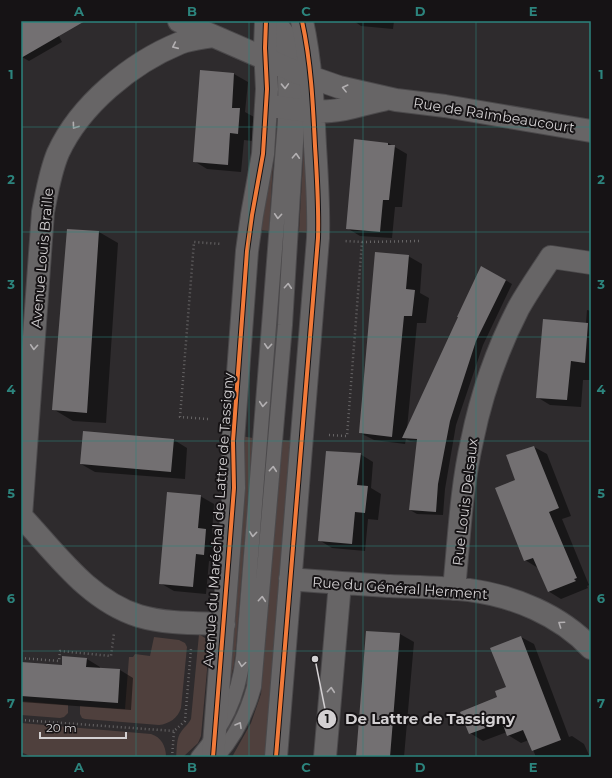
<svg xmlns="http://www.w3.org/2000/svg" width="612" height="778" viewBox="0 0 612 778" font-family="Montserrat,sans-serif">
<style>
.green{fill:#4f403d}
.shadow{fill:#0007}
.building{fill:#737072}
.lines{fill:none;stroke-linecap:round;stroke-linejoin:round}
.service-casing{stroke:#4b494b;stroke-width:16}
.minor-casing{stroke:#4b494b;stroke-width:24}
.path{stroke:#676566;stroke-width:2.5;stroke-dasharray:1 3;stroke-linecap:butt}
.service{stroke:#676566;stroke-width:14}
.minor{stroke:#676566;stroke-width:22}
.cycleway-casing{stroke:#161315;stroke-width:6}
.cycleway{stroke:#f17a3a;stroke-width:4}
.oneway{stroke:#b3b0b2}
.grid{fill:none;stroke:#2c847d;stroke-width:1;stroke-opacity:0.55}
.labels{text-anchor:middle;stroke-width:4;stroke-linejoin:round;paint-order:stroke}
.street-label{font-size:14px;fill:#d3d0d2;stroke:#161315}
.leader{fill:none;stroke:#d3d0d2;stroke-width:1.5}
.callout-dot{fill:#d3d0d2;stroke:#161315;stroke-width:1.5}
.mark-label{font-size:12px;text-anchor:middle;font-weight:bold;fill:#111}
.callout-label{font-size:15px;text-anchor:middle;font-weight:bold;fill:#d3d0d2;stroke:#161315;stroke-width:4;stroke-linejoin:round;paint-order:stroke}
.neatline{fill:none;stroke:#2c847d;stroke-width:1.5}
.grid-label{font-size:13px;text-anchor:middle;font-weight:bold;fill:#2c847d}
</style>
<rect width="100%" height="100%" fill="#2e2b2d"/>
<!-- green -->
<path class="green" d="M 304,142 L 311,233 L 299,232 Z
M 274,148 L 269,231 L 257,230 Z
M 241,436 L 253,438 L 236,646 L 234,665 L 228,688 Z
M 282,440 L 294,441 L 270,757 L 232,757 L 251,723 L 261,694 Z
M 199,634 L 205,638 L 209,648 L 201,736 L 198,743 L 183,757 L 176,757 C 177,750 176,738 181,732 C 184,727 188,725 191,719 Z
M 154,637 L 179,640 L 185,643 L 187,647 L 181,708 C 178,718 169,724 159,725 L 85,719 L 82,718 L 80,714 L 80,706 L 125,709 L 129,657 L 133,657 L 135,654 L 150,656 Z
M 21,701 L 68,705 L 68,713 L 64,717 L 60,718 L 21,715 Z
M 21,723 L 151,734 C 161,737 166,746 166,757 L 32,757 L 21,752 Z"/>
<!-- shadow -->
<path class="shadow" d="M 21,21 L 51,21 L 62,42 L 29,61 L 22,57 L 21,54 Z
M 354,21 L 394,21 L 393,29 L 361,26 Z
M 201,71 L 234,74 L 248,82 L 245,112 L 254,117 L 252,141 L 244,140 L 241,172 L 207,169 L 194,161 Z
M 388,143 L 407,154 L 402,207 L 395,207 L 392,238 L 360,236 L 347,228 Z
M 68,230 L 99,232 L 118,243 L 106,423 L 73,421 L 53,409 Z
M 408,256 L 422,264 L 420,293 L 429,298 L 426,323 L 417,323 L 407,429 L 482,267 L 512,284 L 483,345 L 456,425 L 445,489 L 443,515 L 417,514 L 410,510 L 418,442 L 410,441 L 406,439 L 405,444 L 374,440 L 360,433 Z
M 587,310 L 591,311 L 591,380 L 583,380 L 581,407 L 550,405 L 537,397 L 586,324 Z
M 174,440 L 187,448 L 185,479 L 95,472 L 81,464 Z
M 534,447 L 547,454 L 571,516 L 562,519 L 589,585 L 587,586 L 588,588 L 561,599 L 548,591 L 538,568 L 525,560 L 516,481 Z
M 360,454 L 373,462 L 371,488 L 381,494 L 378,520 L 368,519 L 365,551 L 332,548 L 319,540 Z
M 200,496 L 214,504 L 212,533 L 220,537 L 218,562 L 209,561 L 206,594 L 174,591 L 160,583 Z
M 367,632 L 400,634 L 414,642 L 404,757 L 357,757 Z
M 521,637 L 534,644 L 569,737 L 572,736 L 584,744 L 590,757 L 536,757 L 529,740 L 521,743 L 508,735 L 507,732 L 483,741 L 470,733 L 507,687 Z
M 87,659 L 100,667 L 100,669 L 120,670 L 133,678 L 131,710 L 21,702 L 21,663 L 63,666 Z"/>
<!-- building -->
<path class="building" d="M 21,21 L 85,21 L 21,58 Z
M 200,70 L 234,73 L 232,108 L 240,108 L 238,134 L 230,133 L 228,165 L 193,162 Z
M 354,139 L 388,143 L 388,145 L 395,145 L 389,200 L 383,200 L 380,232 L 346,229 Z
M 67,229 L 99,231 L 87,413 L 52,410 Z
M 375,252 L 409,255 L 406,289 L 415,290 L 412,316 L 404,316 L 392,437 L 359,433 Z
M 481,266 L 506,280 L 476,341 L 450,421 L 438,484 L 436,512 L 409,510 L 417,439 L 402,438 L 458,317 L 457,317 Z
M 543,319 L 588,323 L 585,363 L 571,361 L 567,400 L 536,398 Z
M 83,431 L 174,439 L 171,472 L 80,464 Z
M 534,446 L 559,508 L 549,512 L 577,578 L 574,579 L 576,581 L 548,592 L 533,558 L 524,561 L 495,488 L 515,480 L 506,455 Z
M 326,451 L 361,453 L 357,485 L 368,486 L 365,513 L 355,512 L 352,544 L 318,541 Z
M 167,492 L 201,495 L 198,528 L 206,529 L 204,555 L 196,554 L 193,587 L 159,584 Z
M 366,631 L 400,633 L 390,757 L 356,757 Z
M 521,636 L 561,740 L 532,751 L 523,730 L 507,736 L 502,722 L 469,734 L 460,712 L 497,697 L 495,691 L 506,687 L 490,648 Z
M 62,656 L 87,658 L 86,667 L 120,669 L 118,703 L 21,696 L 21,662 L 62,665 Z"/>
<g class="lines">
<!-- service casing -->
<g class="service-casing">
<path id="service" d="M 198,757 C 224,726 238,698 243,658 L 285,121 C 285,89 288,53 274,23
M 217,757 C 235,737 247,713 254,687 L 285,325 L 297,126 L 297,88 L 294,50 L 289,35 L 279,21"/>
</g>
<!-- minor casing -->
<g class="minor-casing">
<path id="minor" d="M 179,21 L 296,72 L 339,87 L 396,100 L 445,106 L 591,131
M 266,105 C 287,108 309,113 331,111 C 349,110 366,103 383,100
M 21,516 L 43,212 C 47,192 50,172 58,153 C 80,105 131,63 180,43 C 190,39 202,38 213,36
M 21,516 C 56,553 88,600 139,616 C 166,624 196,623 224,624
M 290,579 C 323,582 357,584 390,586 C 416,587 443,587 469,590 C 514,596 560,615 591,648
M 454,589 C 459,540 461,489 472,441 C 481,396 497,350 518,309 C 528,291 540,274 551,257 L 591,263
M 213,757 L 234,488 L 233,441 L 247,251 L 252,215 L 263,154 L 267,89 L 265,48 L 266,21
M 276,757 L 318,238 C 319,207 317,177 315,146 C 313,104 311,62 302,21
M 325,757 L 340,583"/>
</g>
<!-- path -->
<path class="path" d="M 362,242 L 421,241
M 208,419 L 180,417 L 194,242 L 222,244
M 329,435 L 347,436 L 362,242 L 344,241
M 21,658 L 59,661 L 60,651 L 111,656 L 114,633
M 21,720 L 174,731
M 172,757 L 174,731 L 185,721 L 191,649"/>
<!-- service -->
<use href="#service" class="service"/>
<!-- minor -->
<use href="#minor" class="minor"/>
<!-- cycleway casing -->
<g class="cycleway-casing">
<path id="cycleway" d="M 213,757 L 234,488 L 233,441 L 247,251 L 252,215 L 263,154 L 267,89 L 265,48 L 266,21
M 276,757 L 318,238 C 319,207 317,177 315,146 C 313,104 311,62 302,21"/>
</g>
<!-- cycleway -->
<use href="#cycleway" class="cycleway"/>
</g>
<!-- one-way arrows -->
<defs><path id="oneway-chevron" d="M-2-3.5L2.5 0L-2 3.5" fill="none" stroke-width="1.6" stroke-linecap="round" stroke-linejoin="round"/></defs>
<g class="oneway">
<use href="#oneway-chevron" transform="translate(175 46) rotate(156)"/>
<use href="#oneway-chevron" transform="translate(285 86) rotate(88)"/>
<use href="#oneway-chevron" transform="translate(345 88) rotate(-166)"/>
<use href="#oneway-chevron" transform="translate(75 126) rotate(126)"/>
<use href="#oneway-chevron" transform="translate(296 156) rotate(-87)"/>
<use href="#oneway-chevron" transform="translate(278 216) rotate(94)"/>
<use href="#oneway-chevron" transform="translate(288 286) rotate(-86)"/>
<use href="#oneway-chevron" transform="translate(268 346) rotate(94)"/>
<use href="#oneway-chevron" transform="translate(34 347) rotate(94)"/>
<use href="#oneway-chevron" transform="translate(263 404) rotate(95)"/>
<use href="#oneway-chevron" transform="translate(273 469) rotate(-85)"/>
<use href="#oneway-chevron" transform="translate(253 534) rotate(95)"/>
<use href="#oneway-chevron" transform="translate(262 599) rotate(-85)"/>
<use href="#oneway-chevron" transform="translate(561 624) rotate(-145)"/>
<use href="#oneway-chevron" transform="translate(242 664) rotate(98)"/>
<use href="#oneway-chevron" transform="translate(331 690) rotate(-85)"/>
<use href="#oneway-chevron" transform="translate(239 725) rotate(-60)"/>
</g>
<!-- grid -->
<path class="grid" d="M 136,21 L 136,757M 249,21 L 249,757M 363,21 L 363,757M 476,21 L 476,757M 21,127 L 591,127M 21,232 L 591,232M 21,337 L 591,337M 21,441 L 591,441M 21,546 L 591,546M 21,651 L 591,651"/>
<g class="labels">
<!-- street labels -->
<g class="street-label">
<text transform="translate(494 115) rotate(9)" y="5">Rue de Raimbeaucourt</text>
<text transform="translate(42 258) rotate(-85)" y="5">Avenue Louis Braille</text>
<text transform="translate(465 502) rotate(-83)" y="5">Rue Louis Delsaux</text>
<text transform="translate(218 520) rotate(-86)" y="5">Avenue du Maréchal de Lattre de Tassigny</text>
<text transform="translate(400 588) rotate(4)" y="5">Rue du Général Herment</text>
</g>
</g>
<!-- callouts -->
<path class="leader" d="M315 659L327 719"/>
<g class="callout-dot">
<circle cx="315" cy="659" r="4"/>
<circle cx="327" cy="719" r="10"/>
</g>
<g class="mark-label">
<text x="327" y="723">1</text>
</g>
<g class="callout-label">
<text x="430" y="724">De Lattre de Tassigny</text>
</g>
<!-- border -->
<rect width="612" height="778" fill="none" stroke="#161315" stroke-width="44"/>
<!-- scale -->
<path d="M40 732v6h86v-6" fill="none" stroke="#d3d0d2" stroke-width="2"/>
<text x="46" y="732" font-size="12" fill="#d3d0d2" stroke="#161315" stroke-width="3" paint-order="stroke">20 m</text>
<rect x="22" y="22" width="568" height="734" class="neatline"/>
<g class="grid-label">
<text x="79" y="16">A</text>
<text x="192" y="16">B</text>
<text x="306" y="16">C</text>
<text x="420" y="16">D</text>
<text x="533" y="16">E</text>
<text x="11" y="79">1</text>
<text x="601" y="79">1</text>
<text x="11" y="184">2</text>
<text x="601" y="184">2</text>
<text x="11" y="289">3</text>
<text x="601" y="289">3</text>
<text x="11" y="394">4</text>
<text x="601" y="394">4</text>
<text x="11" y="498">5</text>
<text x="601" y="498">5</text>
<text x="11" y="603">6</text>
<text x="601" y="603">6</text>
<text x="11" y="708">7</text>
<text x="601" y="708">7</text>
<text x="79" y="772">A</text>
<text x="192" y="772">B</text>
<text x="306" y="772">C</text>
<text x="420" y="772">D</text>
<text x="533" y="772">E</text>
</g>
</svg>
